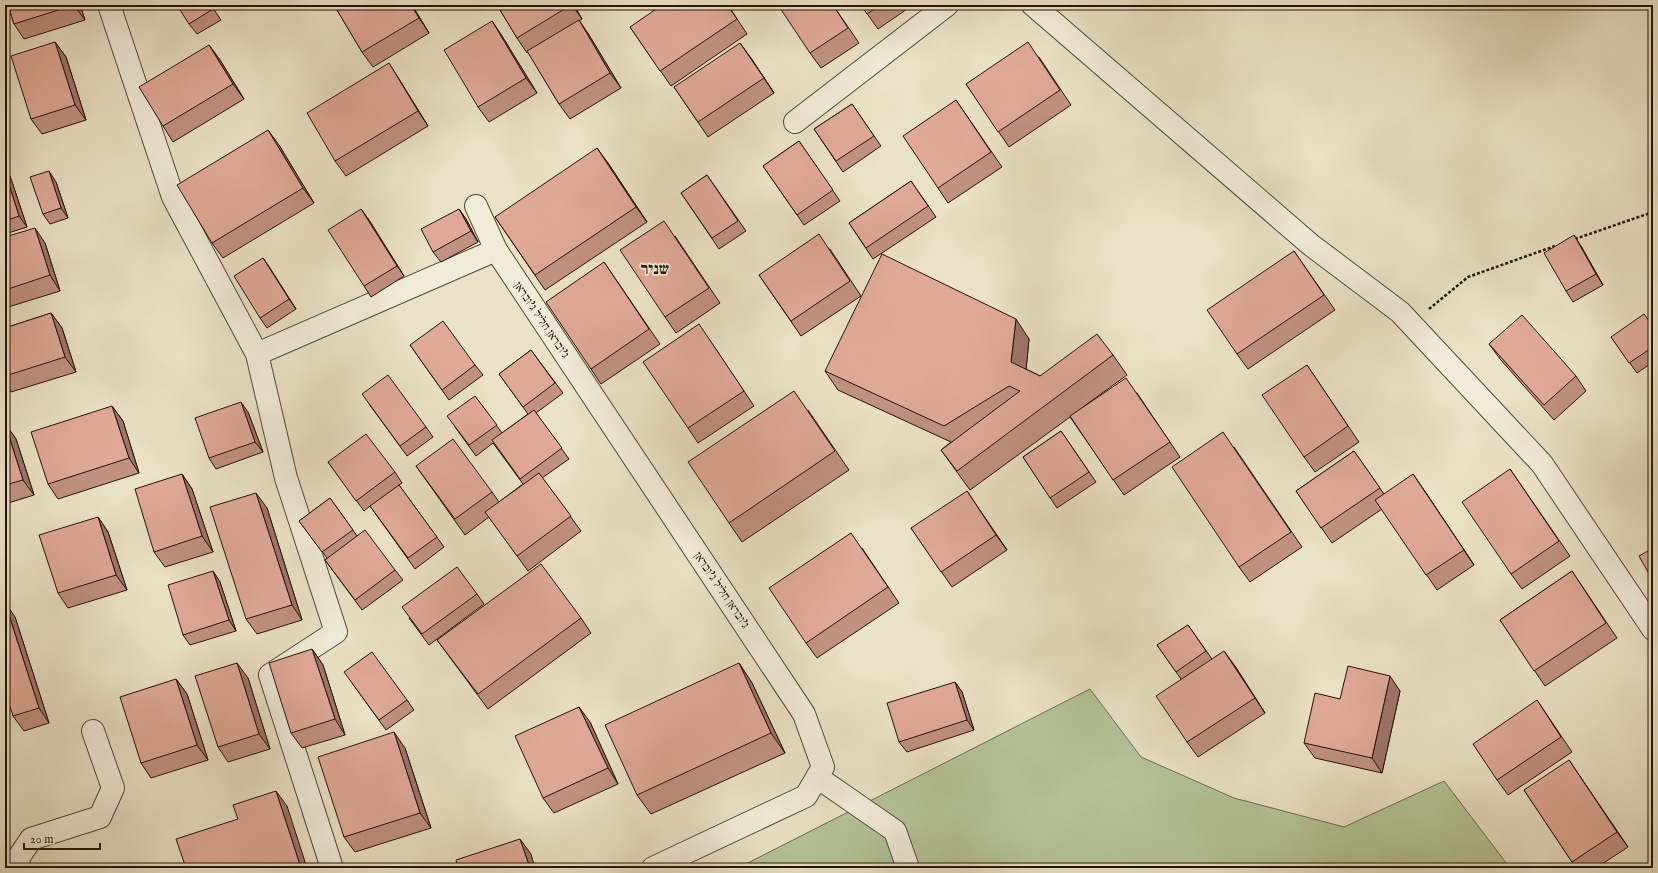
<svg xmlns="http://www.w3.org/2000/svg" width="1658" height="873" viewBox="0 0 1658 873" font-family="'IM FELL English','Frank Ruhl Libre',serif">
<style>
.green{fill:#b4c498;stroke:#6d6c4f}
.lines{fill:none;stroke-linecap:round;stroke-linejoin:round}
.minor-casing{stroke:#574736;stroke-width:24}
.path{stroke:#261306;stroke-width:2.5;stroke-dasharray:3 2;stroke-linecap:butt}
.minor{stroke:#f1ecda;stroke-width:22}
.wall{fill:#c19182;stroke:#261306}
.shaded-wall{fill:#9d766a;stroke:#261306}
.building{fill:#e0a997;stroke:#261306}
.labels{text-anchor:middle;stroke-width:3.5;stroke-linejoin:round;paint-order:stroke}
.street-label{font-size:12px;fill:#261306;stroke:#f1ecda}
.district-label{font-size:16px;font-weight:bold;fill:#261306;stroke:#f1ecda}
</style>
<rect width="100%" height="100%" fill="#eae2c6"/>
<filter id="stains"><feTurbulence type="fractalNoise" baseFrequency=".005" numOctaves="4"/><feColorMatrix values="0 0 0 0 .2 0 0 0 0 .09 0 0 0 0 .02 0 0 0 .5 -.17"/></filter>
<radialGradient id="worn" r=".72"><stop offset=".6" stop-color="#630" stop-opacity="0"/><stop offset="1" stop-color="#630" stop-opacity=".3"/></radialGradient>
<!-- green -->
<path class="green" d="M 1090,689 L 1141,757 L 1234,798 L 1344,827 L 1444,781 L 1510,868 L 738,868 Z"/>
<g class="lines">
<!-- minor casing -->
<g class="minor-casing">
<path id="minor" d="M 109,5 L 173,197 L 257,354 L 286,478 L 336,632 L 270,675 L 332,868
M 1033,5 L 1311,245 L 1400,312 L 1542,464 L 1653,629
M 795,122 L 947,5
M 496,250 L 804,714 L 823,767 L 806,796 L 653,868
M 257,354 L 496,250 L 476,206
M 817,777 L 895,831 L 908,868
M 20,868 L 17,860 L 31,839 L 100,817 L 113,788 L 93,731"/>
</g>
<!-- path -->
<path class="path" d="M 1575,239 L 1653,212
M 1429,309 L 1468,277 L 1555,246"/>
<!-- minor -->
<use href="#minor" class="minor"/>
</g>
<!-- wall -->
<path class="wall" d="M 8,5 L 80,5 L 85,20 L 24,39 L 14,24 Z
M 211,5 L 221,20 L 197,34 L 189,24 Z
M 275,5 L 280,5 L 277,7 Z
M 334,5 L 412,5 L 429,33 L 373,67 L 362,52 Z
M 497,5 L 574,5 L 582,19 L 579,21 L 589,35 L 621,88 L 570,119 L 559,104 L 528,52 L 527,53 L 517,38 Z
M 728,5 L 747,34 L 671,86 L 630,27 Z
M 833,5 L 859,43 L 821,68 L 810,53 Z
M 861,5 L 913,5 L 878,29 Z
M 492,21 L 502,36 L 537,93 L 489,122 L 478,107 Z
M 55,42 L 66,57 L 86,120 L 42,134 L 31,119 Z
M 209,45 L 220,60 L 244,99 L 173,142 L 163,126 Z
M 1039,57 L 1071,105 L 1009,147 L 966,84 Z
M 751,58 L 774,93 L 708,137 L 674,87 Z
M 399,79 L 428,126 L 346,176 L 335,161 Z
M 956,100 L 1002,167 L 948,203 L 938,188 Z
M 852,104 L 881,146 L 843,172 L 814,129 Z
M 799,141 L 840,201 L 804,225 L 763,166 Z
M 279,145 L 314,203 L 223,258 L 212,243 Z
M 608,163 L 647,222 L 545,290 L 495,217 Z
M 5,168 L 10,176 L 27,227 L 5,234 Z
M 707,175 L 746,231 L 719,249 L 681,193 Z
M 911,181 L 936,217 L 873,259 L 849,223 Z
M 56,182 L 68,218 L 50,224 L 43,214 Z
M 361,209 L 369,220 L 404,276 L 371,297 L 364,286 Z
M 459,209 L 466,219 L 478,242 L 441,262 L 433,252 Z
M 675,236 L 720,303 L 676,333 L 665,317 Z
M 5,237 L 45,243 L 60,291 L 5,308 Z
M 1581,246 L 1603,285 L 1573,302 L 1566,291 Z
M 830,249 L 861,296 L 801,336 L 759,275 Z
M 1294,251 L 1335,310 L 1248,369 L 1237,354 Z
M 263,258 L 296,309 L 267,328 L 260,318 Z
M 604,262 L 660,344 L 601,384 L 591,369 Z
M 51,313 L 62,328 L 76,372 L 11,392 L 5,384 L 5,328 Z
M 1653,326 L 1653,362 L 1637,373 L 1611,337 Z
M 709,339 L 754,406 L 698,443 L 688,428 Z
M 1029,339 L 1026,369 L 1040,376 L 1113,355 L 1127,375 L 1083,407 L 1137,393 L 1180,457 L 1124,495 L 1070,417 L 970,490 L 941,450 L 951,442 L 838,390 L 825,371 Z
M 1489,344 L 1576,376 L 1586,391 L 1554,420 L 1500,359 Z
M 410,345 L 475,365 L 483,375 L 449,400 Z
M 531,350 L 563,393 L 536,413 L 569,459 L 542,478 L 581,531 L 528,571 L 489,517 L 465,535 L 416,466 L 492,492 L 499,502 L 523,484 L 493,443 L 476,456 L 455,427 L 475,396 L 502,433 L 528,414 L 499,374 Z
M 1307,365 L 1359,442 L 1315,472 L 1304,457 Z
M 369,404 L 426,427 L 433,437 L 407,456 Z
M 112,406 L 123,421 L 139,473 L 58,499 L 48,484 Z
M 808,410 L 849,470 L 742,542 L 729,523 Z
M 248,412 L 263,452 L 216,469 L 209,458 Z
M 5,424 L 16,439 L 34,495 L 5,504 Z
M 1061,431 L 1096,482 L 1057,508 L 1023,457 Z
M 1234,447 L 1302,547 L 1250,582 L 1239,567 Z
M 1354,451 L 1384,494 L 1424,490 L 1474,565 L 1437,590 L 1382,509 L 1332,543 L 1296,491 Z
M 328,462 L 395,472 L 402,483 L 399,485 L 444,547 L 415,569 L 370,506 L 364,511 Z
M 1510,469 L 1570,556 L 1522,589 L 1511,574 Z
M 182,474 L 192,489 L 213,552 L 165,567 L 154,552 Z
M 330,498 L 357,536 L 395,570 L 403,580 L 362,610 L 325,560 L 327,558 L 299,521 Z
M 977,506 L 1007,550 L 952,587 L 911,528 Z
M 267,508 L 302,620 L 257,634 L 246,619 Z
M 98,517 L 108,532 L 127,590 L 68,608 L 58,593 Z
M 862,548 L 899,603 L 817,658 L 806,643 Z
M 213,571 L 220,582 L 236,631 L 190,645 L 183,635 Z
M 1572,571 L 1617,638 L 1545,686 L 1500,620 Z
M 477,594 L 484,604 L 429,645 L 409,618 Z
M 15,617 L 49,723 L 24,731 L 13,716 Z
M 581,618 L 591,633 L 488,709 L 437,640 Z
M 1188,625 L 1212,659 L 1235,666 L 1265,713 L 1198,757 L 1187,742 L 1181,679 L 1157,645 Z
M 312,649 L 323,665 L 345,735 L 302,748 L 291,733 Z
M 739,663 L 752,683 L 785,753 L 651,814 L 637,795 Z
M 248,678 L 270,749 L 228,762 L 218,747 Z
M 176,679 L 187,694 L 208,760 L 151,778 L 141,763 Z
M 955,682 L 962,692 L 974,730 L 907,752 L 899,742 Z
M 352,683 L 407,700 L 414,710 L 386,730 Z
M 1400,691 L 1382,773 L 1315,758 L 1304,743 L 1340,699 Z
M 1537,700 L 1572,752 L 1508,795 L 1497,780 Z
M 590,722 L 618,784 L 554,813 L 543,798 Z
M 405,748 L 431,828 L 355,852 L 344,837 Z
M 1579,775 L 1628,847 L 1596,868 L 1576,868 L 1524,790 Z"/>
<!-- shaded-wall -->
<path class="shaded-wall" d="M 74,5 L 80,5 L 85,20 Z
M 411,5 L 412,5 L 429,33 L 419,18 Z
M 572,5 L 574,5 L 582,19 Z
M 579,20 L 589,35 L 621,88 L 610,73 Z
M 492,21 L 502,36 L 537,93 L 526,78 Z
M 55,42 L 66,57 L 86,120 L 75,105 Z
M 740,43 L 751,58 L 774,93 L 764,78 Z
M 209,45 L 220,60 L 244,99 L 233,84 Z
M 389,63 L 399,79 L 428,126 L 418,111 Z
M 268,130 L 279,145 L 314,203 L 303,188 Z
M 597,148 L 608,163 L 647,222 L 636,207 Z
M 5,168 L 10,176 L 27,227 L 19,216 L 5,172 Z
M 49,171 L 56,182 L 68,218 L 61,208 Z
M 361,209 L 369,220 L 404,276 L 397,266 Z
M 459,209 L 466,219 L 478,242 L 471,231 Z
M 35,228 L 45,243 L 60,291 L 50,275 Z
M 1574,235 L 1581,246 L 1603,285 L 1596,274 Z
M 263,258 L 270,268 L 296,309 L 289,299 Z
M 51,313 L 62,328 L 76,372 L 65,357 Z
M 1016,319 L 1029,339 L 1025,381 L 1011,362 Z
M 241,402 L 248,412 L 263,452 L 255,442 Z
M 112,406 L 123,421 L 139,473 L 129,458 Z
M 5,423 L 16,439 L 34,495 L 23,480 Z
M 182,474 L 192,489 L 213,552 L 202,536 Z
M 1413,474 L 1424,490 L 1474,565 L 1464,550 Z
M 967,491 L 977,506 L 1007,550 L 996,535 Z
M 256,493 L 267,508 L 302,620 L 292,605 Z
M 98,517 L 108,532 L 127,590 L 116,575 Z
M 213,571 L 220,582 L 236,631 L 229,620 Z
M 5,602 L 15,617 L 49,723 L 39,708 Z
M 312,649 L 323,665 L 345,735 L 335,719 Z
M 1224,651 L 1235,666 L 1265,713 L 1255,698 Z
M 237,663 L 248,678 L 270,749 L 259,734 Z
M 739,663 L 752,683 L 785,753 L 771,733 Z
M 1390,676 L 1400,691 L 1382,773 L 1372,758 Z
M 176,679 L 187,694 L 208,760 L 197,745 Z
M 955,682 L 962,692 L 974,730 L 967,720 Z
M 579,707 L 590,722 L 618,784 L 608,768 Z
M 394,732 L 405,748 L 431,828 L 420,813 Z
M 1569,760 L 1579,775 L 1628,847 L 1617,832 Z
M 276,791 L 287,806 L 307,868 L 301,868 Z
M 520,839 L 531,854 L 535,868 L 530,868 Z"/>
<!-- building -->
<path class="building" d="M 8,5 L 74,5 L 14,24 Z
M 177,5 L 211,5 L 213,9 L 189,24 Z
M 334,5 L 411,5 L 419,18 L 362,52 Z
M 497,5 L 571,5 L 517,38 Z
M 662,5 L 727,5 L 737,19 L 660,71 L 630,27 Z
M 778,5 L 833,5 L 848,28 L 810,53 Z
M 861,5 L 880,5 L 867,14 Z
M 579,20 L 610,73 L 559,104 L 527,51 Z
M 492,21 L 526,78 L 478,107 L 444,50 Z
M 55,42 L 75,105 L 31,119 L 11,56 Z
M 1028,42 L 1060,90 L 998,132 L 966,84 Z
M 740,43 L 764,78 L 698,122 L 674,87 Z
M 209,45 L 233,84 L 163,126 L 139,87 Z
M 389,63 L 418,111 L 335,161 L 307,113 Z
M 956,100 L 991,152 L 938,188 L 903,136 Z
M 852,104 L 874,136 L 836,161 L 814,129 Z
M 268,130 L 303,188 L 212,243 L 177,185 Z
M 799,141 L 833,190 L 797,215 L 763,166 Z
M 597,148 L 636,207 L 535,275 L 495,217 Z
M 49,171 L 61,208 L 43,214 L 30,177 Z
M 5,172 L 19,216 L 5,221 Z
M 707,175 L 738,221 L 712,238 L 681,193 Z
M 911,181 L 928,206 L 866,248 L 849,223 Z
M 361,209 L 397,266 L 364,286 L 328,230 Z
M 459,209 L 471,231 L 433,252 L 421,229 Z
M 664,221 L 709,288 L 665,317 L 620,250 Z
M 35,228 L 50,275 L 5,290 L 5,237 Z
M 819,234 L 850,281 L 791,321 L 759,275 Z
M 1574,235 L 1596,274 L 1566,291 L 1544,253 Z
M 1294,251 L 1324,295 L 1237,354 L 1207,310 Z
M 882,254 L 1016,319 L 1011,362 L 1040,376 L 1097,334 L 1113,355 L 957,471 L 941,450 L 1020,391 L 1009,386 L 944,426 L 825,371 Z
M 263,258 L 289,299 L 260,318 L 234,276 Z
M 604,262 L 649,329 L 591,369 L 546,302 Z
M 51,313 L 65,357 L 5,376 L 5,328 Z
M 1644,314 L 1653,327 L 1653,347 L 1629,363 L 1611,337 Z
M 1522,315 L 1576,376 L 1544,405 L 1489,344 Z
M 443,321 L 475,365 L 442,390 L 410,345 Z
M 699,324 L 744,391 L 688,428 L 643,362 Z
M 531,350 L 555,383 L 523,407 L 499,374 Z
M 1307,365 L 1348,426 L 1304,457 L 1262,395 Z
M 388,375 L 426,427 L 400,446 L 362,394 Z
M 1126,378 L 1170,442 L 1113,480 L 1070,416 Z
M 794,391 L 835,451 L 729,523 L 688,462 Z
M 475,396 L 497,425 L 469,445 L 447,416 Z
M 241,402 L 255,442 L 209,458 L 195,418 Z
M 112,406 L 129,458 L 48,484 L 31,432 Z
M 534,410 L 562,448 L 520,479 L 492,440 Z
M 5,424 L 23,480 L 5,485 Z
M 1061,431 L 1089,472 L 1050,498 L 1023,457 Z
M 1223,432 L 1291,532 L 1239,567 L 1172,467 Z
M 366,434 L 395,472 L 356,501 L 328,462 Z
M 453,439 L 492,492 L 455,519 L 416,466 Z
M 1354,451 L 1380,488 L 1321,528 L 1296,491 Z
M 1510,469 L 1559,541 L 1511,574 L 1462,502 Z
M 539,473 L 571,516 L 517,556 L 485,512 Z
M 182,474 L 202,536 L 154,552 L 135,489 Z
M 1413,474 L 1464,550 L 1426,575 L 1375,500 Z
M 399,485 L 437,537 L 408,558 L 370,506 Z
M 967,491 L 996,535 L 941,572 L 911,528 Z
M 256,493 L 292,605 L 246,619 L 210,507 Z
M 330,498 L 353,530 L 322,552 L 299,521 Z
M 98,517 L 116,575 L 58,593 L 39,535 Z
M 365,530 L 395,570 L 355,600 L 325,560 Z
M 851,533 L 888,587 L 806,643 L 769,588 Z
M 1653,548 L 1653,581 L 1639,556 Z
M 541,564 L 581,618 L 478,694 L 437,640 Z
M 457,567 L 477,594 L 422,634 L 402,607 Z
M 213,571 L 229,620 L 183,635 L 168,585 Z
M 1572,571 L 1606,623 L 1534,671 L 1500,620 Z
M 5,603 L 39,708 L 13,716 L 5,691 Z
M 1188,625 L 1206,651 L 1176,672 L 1157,645 Z
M 312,649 L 335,719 L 291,733 L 269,663 Z
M 1224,651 L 1255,698 L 1187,742 L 1156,696 Z
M 372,652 L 407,700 L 379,720 L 344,672 Z
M 237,663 L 259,734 L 218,747 L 195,676 Z
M 739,663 L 771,733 L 637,795 L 605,725 Z
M 1348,666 L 1390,676 L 1372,758 L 1304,743 L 1315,693 L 1340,699 Z
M 176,679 L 197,745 L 141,763 L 120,697 Z
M 955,682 L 967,720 L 899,742 L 887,703 Z
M 1537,700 L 1561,737 L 1497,780 L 1473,744 Z
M 579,707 L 608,768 L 543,798 L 515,736 Z
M 394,732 L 420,813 L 344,837 L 318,757 Z
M 1569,760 L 1617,832 L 1572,862 L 1524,790 Z
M 276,791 L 301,868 L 186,868 L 176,839 L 238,819 L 233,805 Z
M 520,839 L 530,868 L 458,868 L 456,860 Z"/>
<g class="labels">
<!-- street labels -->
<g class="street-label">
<text transform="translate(542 320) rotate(56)" y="4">ג'ובראן חליל ג'ובראן</text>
<text transform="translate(722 590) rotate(56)" y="4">ג'ובראן חליל ג'ובראן</text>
</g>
<!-- district labels -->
<g class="district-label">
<text x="655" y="274">שניר</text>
</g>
</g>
<!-- margin -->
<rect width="1658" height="873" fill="none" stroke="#eae2c6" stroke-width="20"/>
<rect x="6" y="6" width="1646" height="861" fill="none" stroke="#261306" stroke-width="2"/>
<rect x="10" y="10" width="1638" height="853" fill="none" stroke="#261306"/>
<!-- scale -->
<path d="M24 843v6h76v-6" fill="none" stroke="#261306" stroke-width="2"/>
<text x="30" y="843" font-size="12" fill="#261306" stroke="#f1ecda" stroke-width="3" paint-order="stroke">20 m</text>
<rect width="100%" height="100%" filter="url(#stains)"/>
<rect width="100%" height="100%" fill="url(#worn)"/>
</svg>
